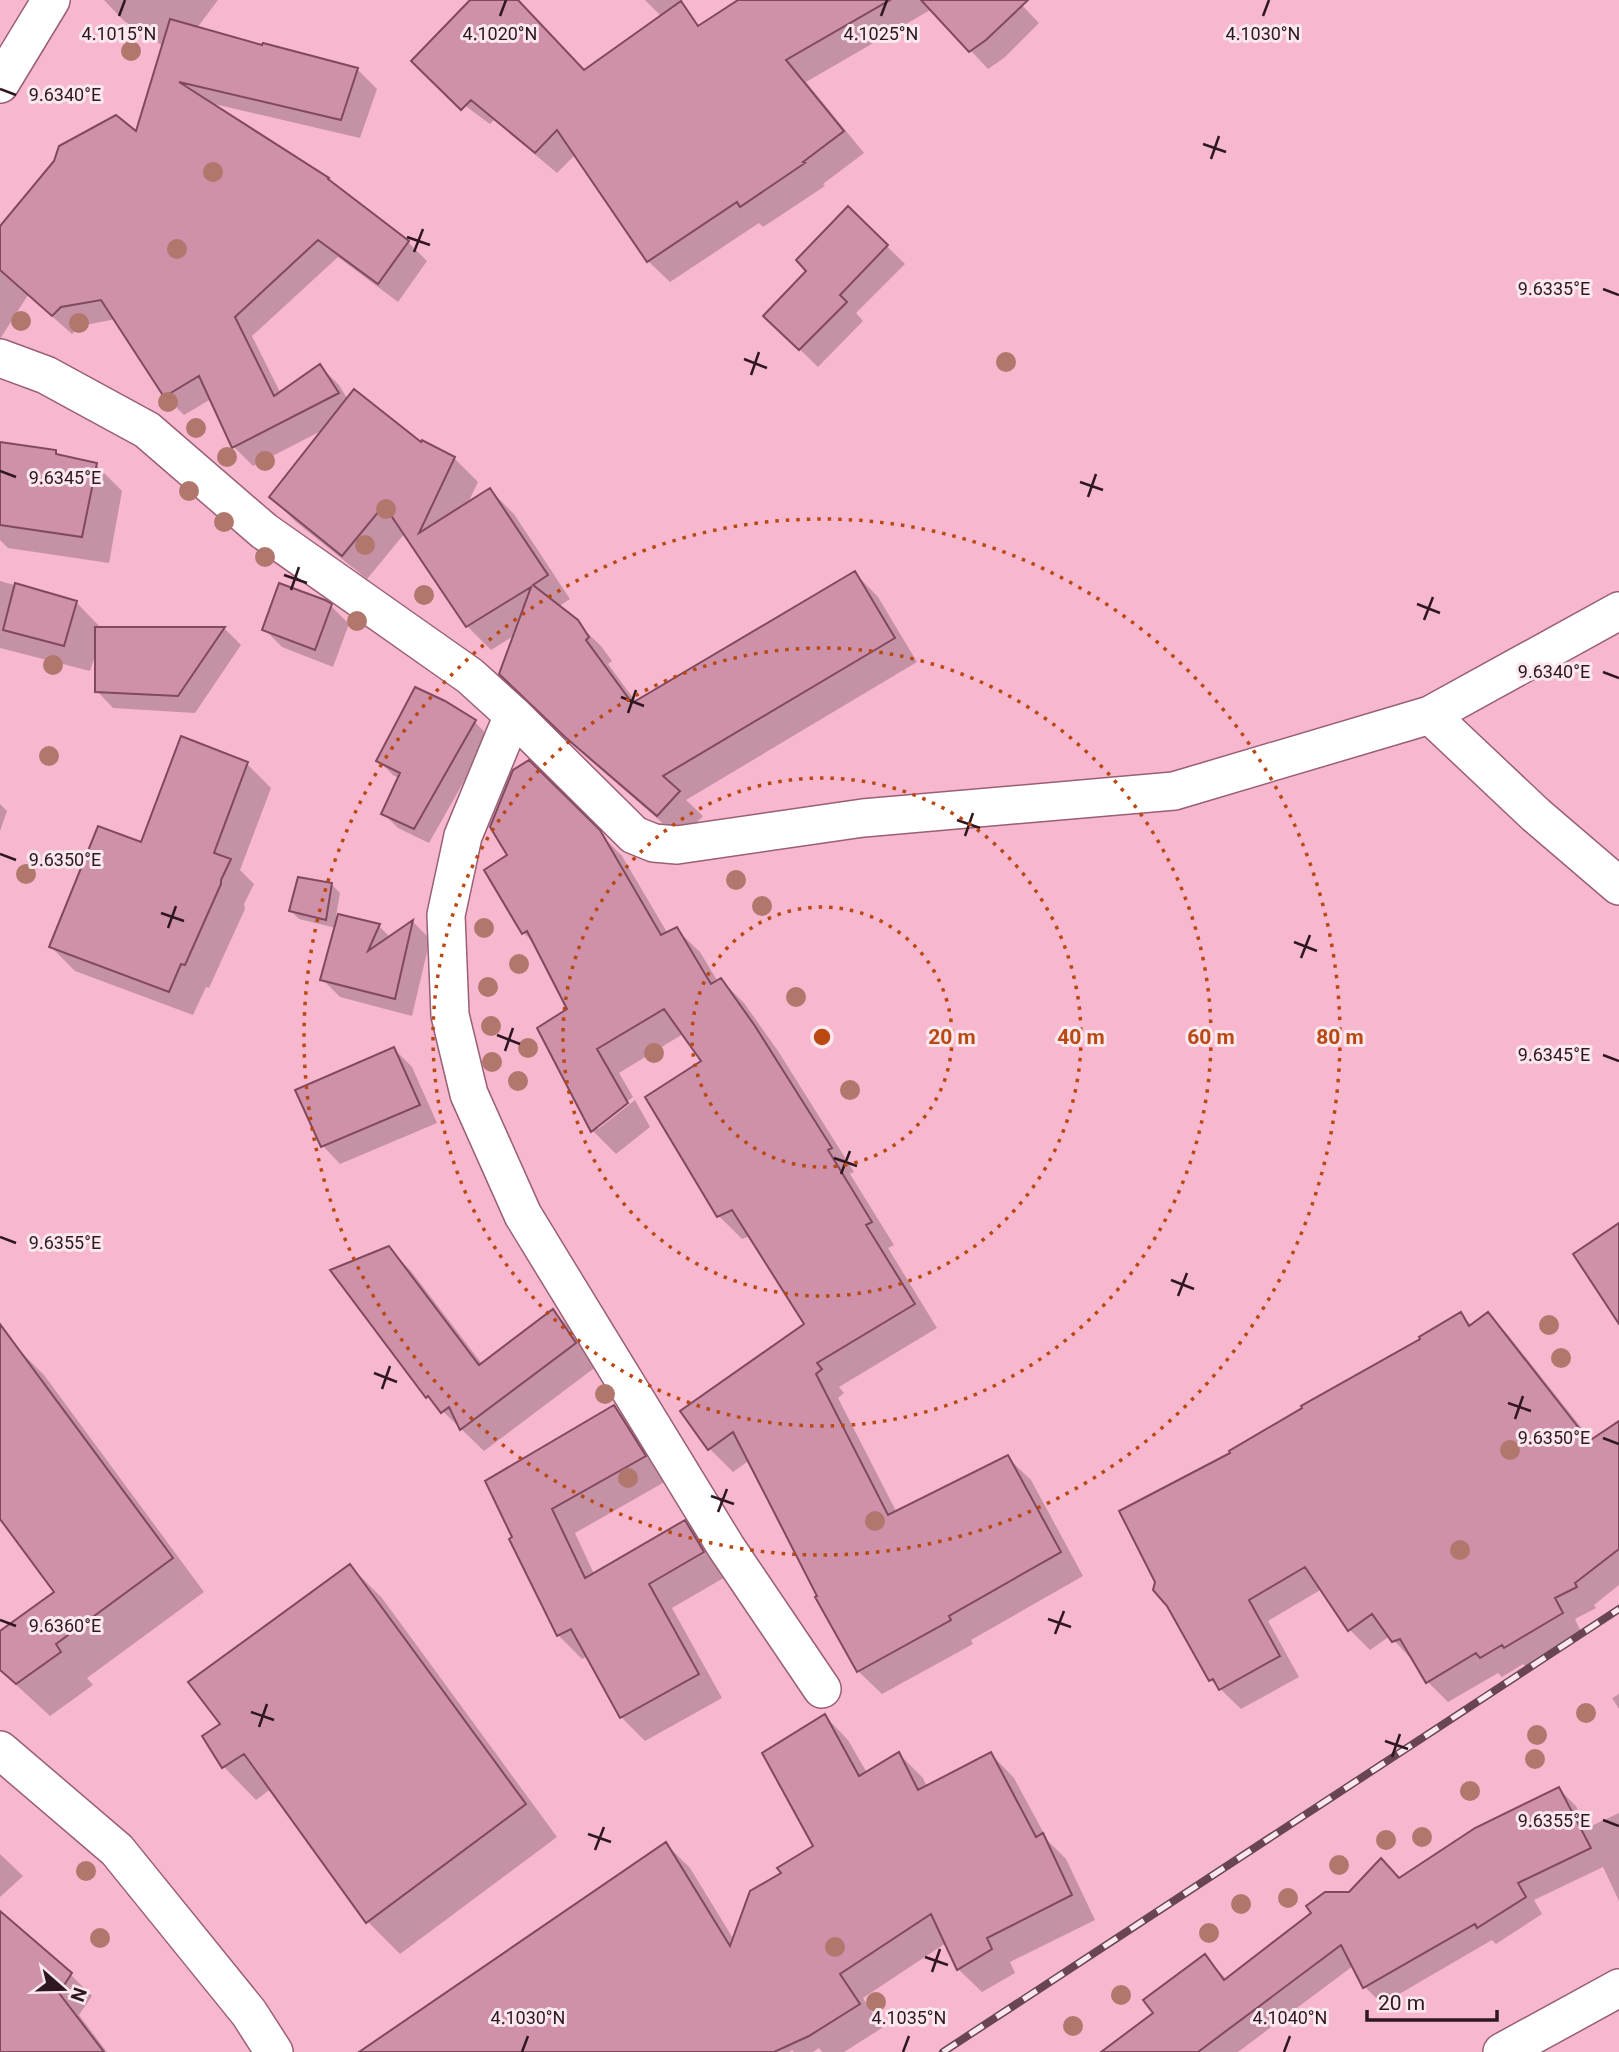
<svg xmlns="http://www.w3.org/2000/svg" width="1619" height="2052" viewBox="0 0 1619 2052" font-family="Roboto,sans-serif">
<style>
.shadow{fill:#0003}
.building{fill:#ce91a9;stroke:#804960;stroke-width:2}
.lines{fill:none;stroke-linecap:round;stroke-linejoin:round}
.minor-casing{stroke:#985f76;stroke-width:40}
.minor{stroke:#fff;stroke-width:37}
.rail-casing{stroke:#694553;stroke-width:8}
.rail{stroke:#fbe7ee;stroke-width:5;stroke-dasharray:16;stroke-linecap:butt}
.tree{fill:#b1776d}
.ticks{fill:none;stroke:#2f1721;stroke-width:2.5}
.ring{fill:none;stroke:#ba4811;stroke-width:3.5;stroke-dasharray:3.5 7}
.ticks-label{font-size:18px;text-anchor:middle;fill:#2f1721;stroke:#fbe7ee;stroke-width:6;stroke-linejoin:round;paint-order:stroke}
.centre{fill:#ba4811;stroke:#fbe7ee;stroke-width:3.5}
.ring-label{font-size:21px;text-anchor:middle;font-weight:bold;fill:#ba4811;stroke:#fbe7ee;stroke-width:6;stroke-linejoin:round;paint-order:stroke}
</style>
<rect width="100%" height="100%" fill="#f7b7cf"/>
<!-- shadow -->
<path class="shadow" d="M 104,0 L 218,0 L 197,28 L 264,47 L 264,45 L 358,70 L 377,89 L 360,138 L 210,103 L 408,242 L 427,261 L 398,302 L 338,257 L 252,336 L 281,394 L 320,366 L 339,385 L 348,400 L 421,444 L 454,458 L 478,482 L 467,505 L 490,490 L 514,514 L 570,599 L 558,607 L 576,622 L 601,646 L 612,661 L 608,664 L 636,702 L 855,573 L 878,597 L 917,662 L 686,800 L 703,816 L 681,839 L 591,761 L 525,698 L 515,635 L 491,650 L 467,626 L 405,533 L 367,579 L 295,521 L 271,497 L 325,429 L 253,466 L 234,447 L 211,399 L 184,415 L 165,396 L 116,319 L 80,326 L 72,334 L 28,295 L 0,339 L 0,229 L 137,134 L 163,46 L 124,21 Z
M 473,0 L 518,0 L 598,86 L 706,33 L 736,1 L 744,8 L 758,0 L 1017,0 L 1039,23 L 1004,58 L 988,69 L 932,9 L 806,82 L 864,153 L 823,184 L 825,186 L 763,227 L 759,223 L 670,282 L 648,261 L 575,155 L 557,173 L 494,120 L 490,124 L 434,83 Z
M 645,0 L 683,0 L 663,18 Z
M 848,208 L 905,264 L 856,313 L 863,321 L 818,367 L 783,333 L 809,271 Z
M 0,444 L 55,452 L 60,457 L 96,465 L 122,491 L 109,563 L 8,548 L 0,540 Z
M 0,581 L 77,603 L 102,629 L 225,629 L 241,645 L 195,713 L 113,708 L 97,691 L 96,653 L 90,671 L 0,648 Z
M 331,606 L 349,624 L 333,667 L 282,647 L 264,629 Z
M 475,722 L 489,737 L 429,843 L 398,828 L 383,813 L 400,779 L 393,775 L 378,760 Z
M 182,739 L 247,764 L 271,788 L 240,870 L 254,884 L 244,904 L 245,909 L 209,988 L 206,987 L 193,1015 L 75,971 L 51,947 L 142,844 Z
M 528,762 L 622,856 L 668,934 L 676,929 L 700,952 L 718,982 L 721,980 L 744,1003 L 778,1051 L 854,1172 L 850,1174 L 894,1245 L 888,1248 L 937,1328 L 839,1387 L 844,1393 L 838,1398 L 897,1513 L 1007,1457 L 1031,1480 L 1083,1576 L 971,1640 L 973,1644 L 882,1694 L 858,1671 L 750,1460 L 733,1472 L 710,1449 L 806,1325 L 750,1236 L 742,1239 L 719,1216 L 703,1062 L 683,1034 L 619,1073 L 633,1097 L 598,1124 L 598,1129 L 635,1100 L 650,1127 L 616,1154 L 593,1131 L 569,1010 L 536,945 L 524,933 L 509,855 Z
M 0,804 L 7,811 L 0,831 Z
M 332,885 L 340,893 L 336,916 L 379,926 L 390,937 L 413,922 L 430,939 L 412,1016 L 340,997 L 322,979 L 336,928 L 299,919 L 291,911 Z
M 394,1049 L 412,1067 L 437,1123 L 340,1164 L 323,1146 Z
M 389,1249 L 411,1271 L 482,1364 L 553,1311 L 575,1333 L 597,1366 L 484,1451 L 427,1396 Z
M 1461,1314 L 1472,1326 L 1488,1314 L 1508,1335 L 1592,1441 L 1619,1423 L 1619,1585 L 1594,1605 L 1596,1608 L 1575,1619 L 1582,1634 L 1526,1667 L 1523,1664 L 1502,1677 L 1498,1673 L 1448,1702 L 1428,1682 L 1414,1662 L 1390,1636 L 1370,1650 L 1349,1629 L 1322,1589 L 1268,1621 L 1299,1677 L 1241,1709 L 1211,1680 L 1233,1453 L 1422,1339 Z
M 11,1342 L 44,1375 L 204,1592 L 87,1678 L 93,1685 L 50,1716 L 0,1670 L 0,1633 L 56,1592 L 0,1516 L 0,1350 Z
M 614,1407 L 638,1431 L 668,1480 L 575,1533 L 594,1574 L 685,1522 L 709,1546 L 727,1576 L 672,1608 L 722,1698 L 645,1741 L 621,1717 L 588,1656 L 582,1659 L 558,1635 L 511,1540 Z
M 350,1566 L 382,1598 L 557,1837 L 400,1954 L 367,1921 L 271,1789 L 256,1800 L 224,1767 L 205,1736 L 222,1724 Z
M 1619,1694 L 1619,1709 L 1612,1698 Z
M 825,1716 L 848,1740 L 867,1773 L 899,1754 L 923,1778 L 927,1787 L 991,1754 L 1014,1778 L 1048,1841 L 1066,1859 L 1095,1920 L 1010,1962 L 1015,1973 L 982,1992 L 958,1969 L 946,1943 L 863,1998 L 882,2028 L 844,2052 L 822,2052 L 819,2048 L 813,2052 L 794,2052 L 792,2050 L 790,2052 L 362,2052 L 666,1844 L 690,1868 L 734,1940 L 783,1874 L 815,1847 Z
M 1559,1789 L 1576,1806 L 1587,1828 L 1619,1813 L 1619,1901 L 1603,1867 L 1534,1900 L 1542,1914 L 1496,1944 L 1492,1940 L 1382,2004 L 1365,1987 L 1353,1966 L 1238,2052 L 1118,2052 L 1155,2013 L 1205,1956 L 1227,1980 L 1350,1894 L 1400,1880 Z
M 0,1854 L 23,1876 L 0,1897 Z
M 0,1913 L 71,1975 L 92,1996 L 79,2015 L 107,2052 L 0,2052 Z"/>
<!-- building -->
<path class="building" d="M 470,0 L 518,0 L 584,70 L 681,1 L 698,26 L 738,0 L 890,0 L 786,60 L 844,131 L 803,162 L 805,163 L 740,207 L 737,202 L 647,262 L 557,130 L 535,153 L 471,100 L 461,110 L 411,61 Z
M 921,0 L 1028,0 L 986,40 L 969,52 Z
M 170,19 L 262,45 L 263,43 L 358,68 L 341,120 L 179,82 L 329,178 L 328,179 L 409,241 L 378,284 L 318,240 L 235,317 L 274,396 L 320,364 L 339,393 L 232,448 L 199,376 L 164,397 L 101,300 L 61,307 L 52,316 L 0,270 L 0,226 L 54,161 L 59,146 L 116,115 L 136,131 Z
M 848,206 L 888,245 L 840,295 L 847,302 L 799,350 L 763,316 L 806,271 L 796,260 Z
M 354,389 L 421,442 L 422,440 L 455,457 L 419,533 L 490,488 L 548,575 L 533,585 L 578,620 L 589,637 L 586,640 L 632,703 L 855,571 L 895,638 L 663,776 L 680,791 L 657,816 L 565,737 L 499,674 L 531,587 L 466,627 L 384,505 L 342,556 L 269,497 Z
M 0,442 L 56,450 L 56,454 L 97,463 L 82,537 L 0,525 Z
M 15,583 L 77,601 L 64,646 L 3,630 Z
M 279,583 L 325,600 L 332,604 L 315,650 L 262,630 Z
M 95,627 L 225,627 L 178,696 L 95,692 Z
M 415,687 L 445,701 L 476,720 L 414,829 L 381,814 L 400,773 L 376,761 Z
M 181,736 L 248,762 L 214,853 L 231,859 L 221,880 L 221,884 L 185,965 L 181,964 L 169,992 L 49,947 L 98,826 L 141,842 Z
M 529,760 L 600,830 L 661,935 L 677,927 L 711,984 L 721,978 L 755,1026 L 832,1148 L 828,1150 L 872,1222 L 866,1225 L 915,1304 L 817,1363 L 822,1369 L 816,1374 L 888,1515 L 1008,1455 L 1061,1552 L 949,1616 L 951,1620 L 857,1672 L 815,1597 L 817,1596 L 733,1432 L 708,1450 L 680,1411 L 804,1324 L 732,1210 L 717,1217 L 645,1097 L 701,1061 L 664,1009 L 597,1049 L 628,1103 L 591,1132 L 537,1028 L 567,1009 L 527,931 L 522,934 L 484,870 L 507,855 L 490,827 L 513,770 Z
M 298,877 L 332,883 L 326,920 L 289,911 Z
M 338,914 L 380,924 L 368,951 L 413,920 L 395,999 L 320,980 Z
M 394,1047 L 420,1105 L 321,1147 L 295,1090 Z
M 1619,1223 L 1619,1324 L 1573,1254 Z
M 389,1246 L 479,1365 L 553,1309 L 576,1343 L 460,1430 L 449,1407 L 441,1413 L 428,1396 L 426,1398 L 330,1270 Z
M 1461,1312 L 1469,1326 L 1488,1312 L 1589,1441 L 1619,1421 L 1619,1549 L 1575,1583 L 1577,1587 L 1555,1598 L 1563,1613 L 1504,1648 L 1502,1645 L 1480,1658 L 1476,1653 L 1426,1683 L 1400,1639 L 1392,1642 L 1372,1614 L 1348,1631 L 1305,1567 L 1249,1600 L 1280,1656 L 1219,1690 L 1213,1679 L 1209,1681 L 1167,1606 L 1153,1590 L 1155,1582 L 1119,1511 L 1230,1453 L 1229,1451 L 1302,1408 L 1301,1406 L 1420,1339 L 1419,1337 Z
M 0,1324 L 173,1558 L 56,1644 L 61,1652 L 16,1684 L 0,1670 L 0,1631 L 54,1592 L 0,1519 Z
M 614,1405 L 646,1456 L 552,1509 L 585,1578 L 685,1520 L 704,1552 L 649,1584 L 699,1674 L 620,1718 L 571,1629 L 557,1636 L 509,1539 L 512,1537 L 485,1481 Z
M 350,1564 L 526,1804 L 366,1923 L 244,1754 L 222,1768 L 202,1736 L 220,1724 L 188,1682 Z
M 825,1714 L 859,1776 L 899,1752 L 918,1790 L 991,1752 L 1036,1837 L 1043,1833 L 1072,1895 L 987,1938 L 992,1949 L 957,1970 L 931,1914 L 840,1974 L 860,2004 L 809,2036 L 774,2052 L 359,2052 L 666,1842 L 730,1946 L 750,1891 L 781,1873 L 777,1868 L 813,1846 L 762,1753 Z
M 1559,1787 L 1591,1848 L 1518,1883 L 1526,1897 L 1477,1928 L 1475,1924 L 1363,1988 L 1341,1945 L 1198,2052 L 1101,2052 L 1153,2013 L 1143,2000 L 1205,1954 L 1224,1980 L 1311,1913 L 1306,1906 L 1325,1892 L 1349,1892 L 1381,1858 L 1399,1878 L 1475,1828 Z
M 0,1911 L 72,1973 L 59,1993 L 104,2052 L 0,2052 Z"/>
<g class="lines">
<!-- minor casing -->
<g class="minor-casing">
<path id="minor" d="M 0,84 L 51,0
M 0,358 L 46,375 L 147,430 L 264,531 L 470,676 L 513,715 L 634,835 L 654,843 L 677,845 L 863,818 L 1174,791 L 1430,715 L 1619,611
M 513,715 L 463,836 L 446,915 L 450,1015 L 469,1094 L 523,1215 L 726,1547 L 822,1689
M 1430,715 L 1536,815 L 1619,886
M 0,1750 L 117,1850 L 249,2013 L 274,2052
M 1502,2052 L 1619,1988"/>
</g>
<!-- minor -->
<use href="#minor" class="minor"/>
<!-- rail casing -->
<g class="rail-casing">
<path id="rail" d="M 943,2052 L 1619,1609"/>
</g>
<!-- rail -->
<use href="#rail" class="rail"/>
</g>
<!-- trees -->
<g class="tree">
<circle cx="131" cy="51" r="10"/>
<circle cx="213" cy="172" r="10"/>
<circle cx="177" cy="249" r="10"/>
<circle cx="21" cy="321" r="10"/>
<circle cx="79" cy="323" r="10"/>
<circle cx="1006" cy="362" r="10"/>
<circle cx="168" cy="402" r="10"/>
<circle cx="196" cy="428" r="10"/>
<circle cx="227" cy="457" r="10"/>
<circle cx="265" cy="461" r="10"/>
<circle cx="189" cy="491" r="10"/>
<circle cx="386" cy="509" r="10"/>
<circle cx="224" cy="522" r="10"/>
<circle cx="365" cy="545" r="10"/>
<circle cx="265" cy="557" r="10"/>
<circle cx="424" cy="595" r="10"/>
<circle cx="357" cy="621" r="10"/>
<circle cx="53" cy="665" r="10"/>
<circle cx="49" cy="756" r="10"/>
<circle cx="26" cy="874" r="10"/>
<circle cx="736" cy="880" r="10"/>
<circle cx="762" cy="906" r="10"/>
<circle cx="484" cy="928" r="10"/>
<circle cx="519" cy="964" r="10"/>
<circle cx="488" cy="987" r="10"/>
<circle cx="796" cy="997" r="10"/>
<circle cx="491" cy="1026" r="10"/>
<circle cx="528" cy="1048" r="10"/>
<circle cx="654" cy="1053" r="10"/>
<circle cx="492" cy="1062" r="10"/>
<circle cx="518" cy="1081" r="10"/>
<circle cx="850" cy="1090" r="10"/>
<circle cx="1549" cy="1325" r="10"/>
<circle cx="1561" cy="1358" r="10"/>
<circle cx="605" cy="1394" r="10"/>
<circle cx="1510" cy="1450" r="10"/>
<circle cx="628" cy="1478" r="10"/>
<circle cx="875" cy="1521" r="10"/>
<circle cx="1460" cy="1550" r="10"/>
<circle cx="1586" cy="1713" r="10"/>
<circle cx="1537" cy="1735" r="10"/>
<circle cx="1535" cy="1759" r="10"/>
<circle cx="1470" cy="1791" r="10"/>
<circle cx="1422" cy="1837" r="10"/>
<circle cx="1386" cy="1840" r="10"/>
<circle cx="1339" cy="1865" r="10"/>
<circle cx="86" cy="1871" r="10"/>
<circle cx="1288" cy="1898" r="10"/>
<circle cx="1241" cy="1904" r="10"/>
<circle cx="1209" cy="1933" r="10"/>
<circle cx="100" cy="1938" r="10"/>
<circle cx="835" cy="1947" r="10"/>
<circle cx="1121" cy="1995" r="10"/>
<circle cx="876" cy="2002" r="10"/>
<circle cx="1073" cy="2026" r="10"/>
</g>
<!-- ticks -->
<path class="ticks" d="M 119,16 L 125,0M 500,16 L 506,0M 881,16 L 887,0M 1263,16 L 1269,0M 0,89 L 16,95M 1203,144 L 1226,152M 1211,159 L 1219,136M 407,237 L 430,245M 414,252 L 423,229M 1603,289 L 1619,295M 744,359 L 767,368M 751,375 L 759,352M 0,471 L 16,477M 1080,482 L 1103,490M 1088,497 L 1096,474M 284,575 L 307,583M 291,590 L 299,567M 1417,604 L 1440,613M 1424,620 L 1433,597M 1603,672 L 1619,678M 621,697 L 644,706M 628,713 L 636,690M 957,820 L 980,828M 965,836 L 973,813M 0,854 L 16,860M 161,913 L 184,921M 168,928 L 176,906M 1294,942 L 1317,951M 1301,958 L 1310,935M 497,1035 L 520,1044M 505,1051 L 513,1028M 1603,1055 L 1619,1061M 834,1158 L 857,1166M 841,1174 L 850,1151M 0,1237 L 16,1243M 1171,1280 L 1194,1289M 1178,1296 L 1187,1273M 374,1373 L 397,1382M 382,1389 L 390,1366M 1508,1403 L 1531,1411M 1515,1419 L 1523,1396M 1603,1438 L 1619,1444M 711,1496 L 734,1504M 718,1512 L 727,1489M 1048,1619 L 1071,1627M 0,1620 L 16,1626M 1055,1634 L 1064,1611M 251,1712 L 274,1720M 259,1727 L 267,1704M 1385,1741 L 1408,1749M 1392,1757 L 1400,1734M 1603,1820 L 1619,1826M 588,1834 L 611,1842M 595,1850 L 604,1827M 925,1957 L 948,1965M 932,1972 L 940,1949M 522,2052 L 528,2036M 903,2052 L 909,2036M 1284,2052 L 1290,2036"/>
<!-- distance rings -->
<g class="ring">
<circle cx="822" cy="1037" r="130"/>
<circle cx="822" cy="1037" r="259"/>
<circle cx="822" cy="1037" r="389"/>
<circle cx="822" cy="1037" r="518"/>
</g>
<g class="ticks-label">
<text x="881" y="40">4.1025°N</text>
<text x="119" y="40">4.1015°N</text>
<text x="500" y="40">4.1020°N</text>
<text x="1263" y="40">4.1030°N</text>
<text x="65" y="101">9.6340°E</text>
<text x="1554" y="295">9.6335°E</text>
<text x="65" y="484">9.6345°E</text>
<text x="1554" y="678">9.6340°E</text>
<text x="65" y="866">9.6350°E</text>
<text x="1554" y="1061">9.6345°E</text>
<text x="65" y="1249">9.6355°E</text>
<text x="1554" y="1444">9.6350°E</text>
<text x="65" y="1632">9.6360°E</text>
<text x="1554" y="1827">9.6355°E</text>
<text x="528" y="2024">4.1030°N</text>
<text x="909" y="2024">4.1035°N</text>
<text x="1290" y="2024">4.1040°N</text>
</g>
<circle cx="822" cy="1037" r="10" class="centre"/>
<g class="ring-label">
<text x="952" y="1044">20 m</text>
<text x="1081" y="1044">40 m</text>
<text x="1211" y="1044">60 m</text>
<text x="1340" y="1044">80 m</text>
</g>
<!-- north arrow -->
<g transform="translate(63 1989) rotate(110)" stroke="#fbe7ee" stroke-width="5" paint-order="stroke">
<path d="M0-5L12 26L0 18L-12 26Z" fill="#2f1721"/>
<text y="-10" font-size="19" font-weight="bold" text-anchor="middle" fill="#2f1721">N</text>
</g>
<!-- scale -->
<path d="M1367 2010v10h130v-10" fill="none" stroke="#2f1721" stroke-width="3.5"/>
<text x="1378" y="2010" font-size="21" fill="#2f1721" stroke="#fbe7ee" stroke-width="5" paint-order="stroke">20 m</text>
</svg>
